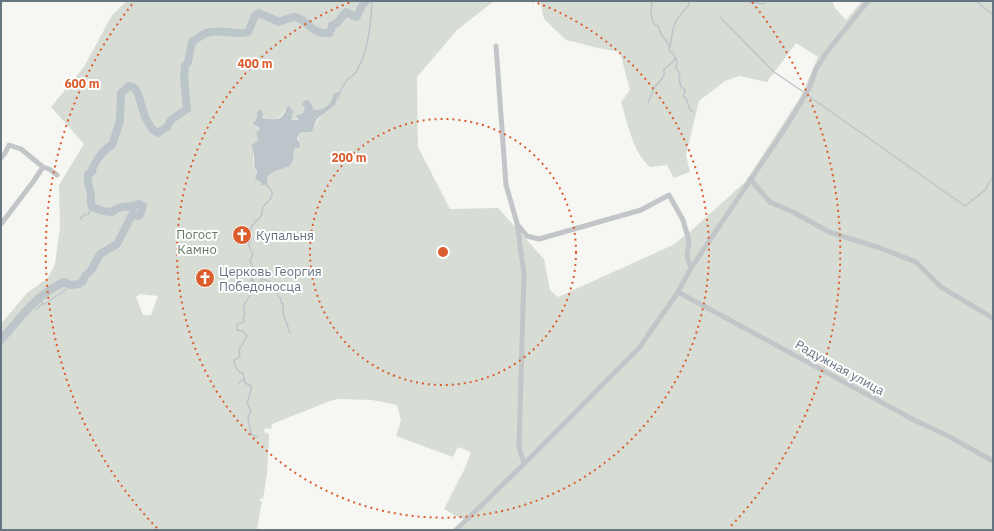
<svg xmlns="http://www.w3.org/2000/svg" width="994" height="531" viewBox="0 0 994 531" font-family="'IBM Plex Sans',sans-serif">
<style>
.green{fill:#d7ddd4;fill-rule:evenodd}
.water{fill:#bcc5ca}
.lines{fill:none;stroke-linecap:round;stroke-linejoin:round}
.stream{stroke:#bcc5ca;stroke-width:1.5}
.river{stroke:#bcc5ca;stroke-width:8}
.minor{stroke:#c2c6c9;stroke-width:5}
.ring{fill:none;stroke:#db5d2e;stroke-width:2;stroke-dasharray:2 4}
.labels{text-anchor:middle;stroke-width:4;stroke-linejoin:round;paint-order:stroke}
.park-label{font-size:13px;fill:#697a65;stroke:#fff}
.poi-label{font-size:13px;fill:#677583;stroke:#fff;text-anchor:start}
.street-label{font-size:13px;fill:#677583;stroke:#fff}
.centre{fill:#db5d2e;stroke:#fff;stroke-width:2}
.ring-label{font-size:12px;text-anchor:middle;font-weight:bold;fill:#db5d2e;stroke:#fff;stroke-width:4;stroke-linejoin:round;paint-order:stroke}
</style>
<rect width="100%" height="100%" fill="#f6f6f3"/>
<!-- green -->
<path class="green" d="M 127,1 L 494,1 L 457,30 L 417,77 L 418,147 L 450,209 L 498,208 L 544,259 L 550,290 L 558,297 L 673,245 L 692,230 L 746,181 L 801,96 L 818,57 L 796,43 L 767,82 L 739,76 L 725,81 L 699,101 L 686,155 L 690,172 L 674,178 L 667,165 L 650,167 C 632,151 628,124 621,102 L 630,90 L 620,52 L 598,48 L 566,40 L 544,19 L 540,1 L 832,1 L 835,8 L 846,20 L 862,1 L 993,1 L 993,530 L 460,530 L 469,521 L 456,516 L 444,509 L 466,466 L 471,452 L 458,447 L 453,457 L 396,436 L 401,420 L 397,405 L 372,400 L 338,399 L 330,401 L 272,424 L 271,429 L 265,428 L 264,432 L 269,434 L 267,473 L 263,499 L 260,498 L 260,501 L 262,501 L 257,530 L 1,530 L 1,324 L 27,293 L 48,278 L 55,264 L 60,228 L 59,185 L 84,144 L 51,107 L 84,67 L 112,15 ZM 338,95 C 336,111 320,111 315,126 L 301,132 L 298,136 L 299,148 L 295,147 L 286,168 C 278,167 274,171 268,176 L 268,180 L 257,176 C 257,172 255,171 254,167 C 252,162 254,144 258,140 L 256,132 L 260,130 L 259,127 L 254,125 L 256,120 L 257,113 C 266,120 281,123 285,109 L 291,116 L 291,120 L 299,119 L 297,116 L 303,113 L 306,108 C 328,112 323,108 338,95 ZM 140,294 L 158,296 L 151,315 L 143,315 L 136,297 Z"/>
<!-- water -->
<path class="water" d="M 339,92 L 335,105 L 317,119 L 312,131 L 309,132 L 301,132 L 298,136 L 297,139 L 300,144 L 299,148 L 295,148 L 293,153 L 294,157 L 290,166 L 275,171 L 268,176 L 267,185 L 262,185 L 260,181 L 255,180 L 257,172 C 252,165 255,163 254,156 C 254,152 252,149 252,145 L 258,140 L 256,132 L 260,130 L 259,127 L 254,125 L 253,123 L 256,120 L 257,113 L 259,109 L 263,113 L 263,118 C 270,119 279,121 283,115 C 286,111 285,109 289,106 L 293,111 L 291,120 L 296,120 L 299,119 L 296,116 L 303,113 L 305,108 L 302,104 L 304,101 L 308,100 L 312,105 L 313,109 C 324,112 332,104 334,93 Z"/>
<g class="lines">
<!-- stream -->
<path class="stream" d="M 650,1 L 652,3 L 651,15 L 654,25 L 658,26 L 661,34 L 669,45 L 669,50 L 674,55 L 677,62 L 676,68 L 680,75 L 679,79 L 681,87 L 685,89 L 685,91 L 683,97 L 686,98 L 690,110 L 694,112
M 745,1 L 763,4 L 766,1
M 976,1 L 993,15
M 720,17 L 774,72 L 802,91
M 670,47 L 673,29 L 677,19 L 689,5 L 688,1
M 810,97 L 965,206 L 985,190 L 993,176
M 338,99 C 340,90 343,84 349,78 C 352,76 355,74 356,72 C 367,54 371,24 372,3 L 370,1
M 648,103 L 654,88 L 664,76 L 664,69 L 673,62 L 675,58
M 80,219 L 85,214 L 88,215 L 92,207
M 239,234 L 242,235 L 244,232 L 246,233 L 250,231
M 252,279 L 256,284 L 260,283 L 261,279 L 270,281 L 270,283 L 273,284 L 279,298 L 281,298 L 281,303 L 283,303 L 283,313 L 290,333
M 39,297 L 43,304 L 45,304 L 65,290 L 71,285
M 36,309 L 43,303
M 238,383 L 245,379
M 257,437 L 251,434 L 248,418 L 251,411 L 247,403 L 251,390 L 251,386 L 245,383 L 243,373 C 238,373 234,365 234,360 L 238,358 L 240,356 L 239,350 L 247,336 L 243,331 L 237,330 L 237,324 L 244,322 L 243,318 L 245,314 C 240,304 249,300 252,292 L 250,291 L 250,287 L 253,282 L 251,280 C 254,273 254,267 250,261 L 253,254 L 248,244 C 255,238 248,234 251,228 C 253,223 258,220 261,216 C 262,213 262,210 263,207 C 265,203 271,201 272,195 C 273,191 269,188 267,185"/>
<!-- river -->
<path class="river" d="M 1,340 C 20,318 37,294 64,282 L 71,285 L 79,284 L 83,281 L 85,276 L 92,269 L 100,254 L 117,244 L 133,213 L 137,216 L 140,215 L 143,206 L 139,204 C 128,209 123,203 112,212 L 103,211 L 92,207 C 90,203 91,201 91,197 C 91,189 86,183 88,174 L 92,172 C 92,164 105,148 112,145 L 120,121 L 121,93 L 129,86 L 135,88 L 138,94 L 145,117 L 152,129 L 158,133 L 167,127 L 171,120 L 187,109 L 184,78 L 185,66 L 188,62 L 192,42 C 197,39 201,35 206,33 C 219,28 235,36 248,32 L 255,16 L 259,13 L 279,22 C 283,21 290,17 295,17 C 308,19 310,35 330,33 L 332,25 L 337,23 L 346,12 L 356,17 C 361,11 359,7 366,1"/>
<!-- minor -->
<path class="minor" d="M 496,46 L 506,185 L 517,223 L 524,274 L 519,447 L 524,464
M 1,158 L 5,153 L 9,145 L 21,149 L 43,167 L 49,169 L 57,175
M 750,179 L 770,202 L 795,213 L 829,232 L 880,248 L 916,262 L 941,287 L 993,318
M 1,224 L 33,182 L 43,167
M 517,224 L 527,236 L 539,239 L 641,210 L 669,195 L 683,220 L 689,241 L 687,256 L 691,268
M 678,292 L 916,421 L 948,436 L 993,461
M 456,530 L 524,464 L 639,348 L 678,292 L 691,268 L 786,127 L 809,89 L 816,69 L 826,53 L 868,1"/>
</g>
<!-- distance rings -->
<g class="ring">
<circle cx="443" cy="252" r="133"/>
<path d="M532 1A266 266 0 1 1 354 1"/>
<path d="M157 528A398 398 0 0 1 134 2M752 2A398 398 0 0 1 729 528"/>
</g>
<!-- icons -->
<defs>
<g id="church-disc" transform="scale(1)"><circle r="9.5" fill="#db5d2e" stroke="#fff"/><path d="M-1.2-6h2.4v3.5h3.3v2.4h-3.3V6h-2.4V-.1h-3.3v-2.4h3.3Z" fill="#fff"/></g>
</defs>
<g fill-rule="evenodd">
<use href="#church-disc" x="242" y="235"/>
<use href="#church-disc" x="205" y="278"/>
</g>
<g class="labels">
<!-- park labels -->
<g class="park-label">
<text x="197" y="239">Погост<tspan x="197" dy="15">Камно</tspan></text>
</g>
<!-- poi labels -->
<g class="poi-label">
<text x="256" y="240">Купальня</text>
<text x="219" y="276">Церковь Георгия<tspan x="219" dy="15">Победоносца</tspan></text>
</g>
<!-- street labels -->
<g class="street-label">
<text transform="translate(840 367) rotate(29)" y="5">Радужная улица</text>
</g>
</g>
<circle cx="443" cy="252" r="6" class="centre"/>
<g class="ring-label">
<text x="255" y="68">400 m</text>
<text x="82" y="88">600 m</text>
<text x="349" y="162">200 m</text>
</g>
<!-- border -->
<rect width="994" height="531" fill="none" stroke="#677583" stroke-width="4"/>
</svg>
